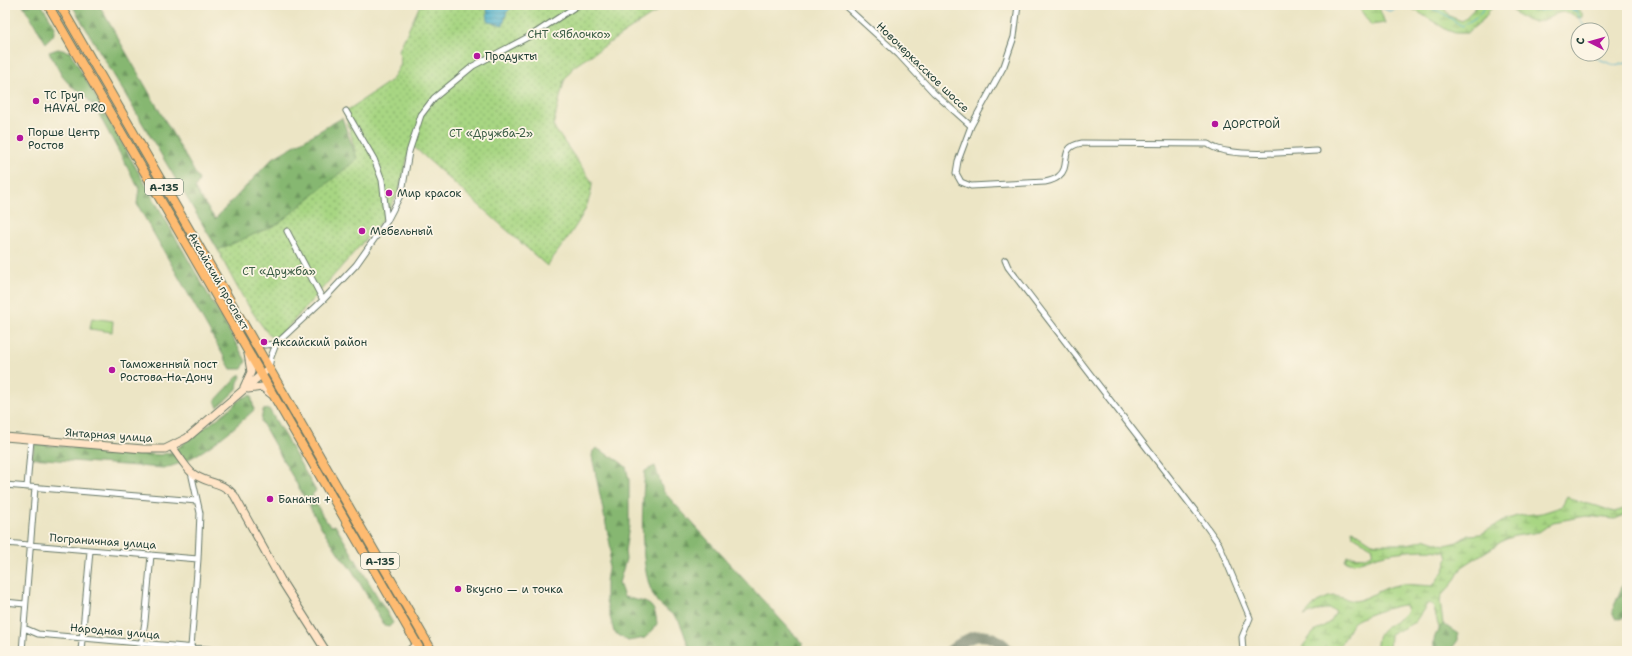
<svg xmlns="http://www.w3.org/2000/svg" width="1632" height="656" viewBox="0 0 1632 656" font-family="'Shantell Sans',sans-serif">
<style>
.grass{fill:#a8d683;stroke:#648a5c}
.forest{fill:url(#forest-firs);stroke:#527a52}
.wetland{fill:url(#wetland-marsh);stroke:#648a5c}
.garden{fill:url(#garden-dots);stroke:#648a5c}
.water{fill:url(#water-rules);stroke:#35767f}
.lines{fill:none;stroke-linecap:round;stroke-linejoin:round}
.stream{stroke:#4baeca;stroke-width:1}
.taxiway{stroke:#86917c;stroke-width:11}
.street-casing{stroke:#677867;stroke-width:7}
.secondary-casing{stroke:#677867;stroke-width:9}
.primary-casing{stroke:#677867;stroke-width:10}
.street{stroke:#fff;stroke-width:5}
.secondary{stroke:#ffe4c6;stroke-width:7}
.primary{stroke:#febb71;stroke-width:8}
.poi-dot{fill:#b5179e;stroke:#fcf5e5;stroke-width:1.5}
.labels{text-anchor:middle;stroke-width:3.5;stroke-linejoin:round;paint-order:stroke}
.shield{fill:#fcf5e5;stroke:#617469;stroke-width:1}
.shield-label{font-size:10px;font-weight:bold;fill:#1f3d34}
.park-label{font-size:11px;fill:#3a5c44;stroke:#fcf5e5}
.poi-label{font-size:11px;fill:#1f3d34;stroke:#fcf5e5;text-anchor:start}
.street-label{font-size:11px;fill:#1f3d34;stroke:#fcf5e5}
</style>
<defs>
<pattern id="forest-firs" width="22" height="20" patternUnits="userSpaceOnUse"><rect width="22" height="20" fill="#86b771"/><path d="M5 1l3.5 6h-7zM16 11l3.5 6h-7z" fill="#6d965e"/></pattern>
<pattern id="wetland-marsh" width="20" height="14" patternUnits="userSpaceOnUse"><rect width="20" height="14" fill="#a8d683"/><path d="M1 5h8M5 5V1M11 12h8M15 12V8" fill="none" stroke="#88af6c"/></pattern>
<pattern id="garden-dots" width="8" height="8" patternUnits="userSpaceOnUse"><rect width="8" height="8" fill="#a8d683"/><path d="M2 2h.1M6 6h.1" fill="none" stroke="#88af6c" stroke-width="1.8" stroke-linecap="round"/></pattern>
<pattern id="water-rules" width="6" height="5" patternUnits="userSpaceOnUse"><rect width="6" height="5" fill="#4baeca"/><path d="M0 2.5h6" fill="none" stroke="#3e8fa5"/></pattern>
</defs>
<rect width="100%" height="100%" fill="#fcf5e5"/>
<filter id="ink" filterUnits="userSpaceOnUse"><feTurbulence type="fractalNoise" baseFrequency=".025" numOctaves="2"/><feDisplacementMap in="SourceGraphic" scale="8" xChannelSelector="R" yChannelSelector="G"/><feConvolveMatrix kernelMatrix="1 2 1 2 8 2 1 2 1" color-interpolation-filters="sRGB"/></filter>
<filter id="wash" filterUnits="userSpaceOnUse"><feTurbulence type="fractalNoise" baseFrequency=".012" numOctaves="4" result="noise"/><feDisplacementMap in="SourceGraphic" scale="16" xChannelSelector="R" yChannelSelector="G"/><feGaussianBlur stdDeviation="0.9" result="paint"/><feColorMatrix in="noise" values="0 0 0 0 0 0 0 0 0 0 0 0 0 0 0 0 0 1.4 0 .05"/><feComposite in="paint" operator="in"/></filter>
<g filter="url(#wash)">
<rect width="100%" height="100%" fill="#ece5c5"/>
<!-- grass -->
<path class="grass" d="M 92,318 L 113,321 L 112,332 L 90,329 Z"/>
<!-- forest -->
<path class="forest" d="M 23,5 L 42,5 L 55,27 L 53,36 L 46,43 Z
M 72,5 L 99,5 L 199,180 L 195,189 L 215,219 L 273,158 L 342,118 L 357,159 L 278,224 L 218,250 Z
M 58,49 L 70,52 L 246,361 L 242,369 L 231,369 L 137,204 L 139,189 L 97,111 L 84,94 L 71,86 L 62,76 L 49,52 Z
M 240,374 L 241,377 L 238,382 L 237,389 L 218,407 L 215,401 Z
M 251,395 L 254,410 C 232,430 193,464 163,468 L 32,458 L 35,444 L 160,455 L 172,452 L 226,412 L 242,398 Z
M 269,409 L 316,491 L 312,495 L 322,515 L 330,526 L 335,525 L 393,623 L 389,627 L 385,626 L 352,570 L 341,557 L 320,525 L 261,421 L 263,410 Z
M 596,448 L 619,461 L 626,467 L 629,480 L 629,526 L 625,551 L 626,559 L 619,583 L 624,597 C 644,603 655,599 657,624 L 645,638 L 628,641 L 614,632 L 606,601 L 606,582 L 611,549 L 592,456 L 593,451 Z
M 655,466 L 663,491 L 802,643 L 804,651 L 691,651 C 686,642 683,627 678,620 C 672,612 661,608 656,600 C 638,573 642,503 645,471 Z
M 1627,575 L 1627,617 L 1620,619 L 1615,618 L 1612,611 Z
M 1443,624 L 1458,634 L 1458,640 L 1450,651 L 1435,651 C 1431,641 1436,632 1443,624 Z"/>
<!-- wetland -->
<path class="wetland" d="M 1357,5 L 1378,5 L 1385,23 L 1371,25 Z
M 1407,5 L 1436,5 L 1444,8 L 1449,16 L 1462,21 L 1478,5 L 1495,5 L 1490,9 L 1485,18 L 1467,33 L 1455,33 L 1447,30 Z
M 1505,5 L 1529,5 L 1532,8 C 1544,8 1560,1 1572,5 C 1575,6 1579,11 1582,13 L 1582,17 L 1578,18 C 1558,3 1554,21 1534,22 C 1523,22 1514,10 1505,5 Z
M 1567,496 L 1578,502 L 1597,506 L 1614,512 L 1627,508 L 1627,514 L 1615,519 L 1586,516 L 1553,522 L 1539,532 L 1515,536 L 1504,540 L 1462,567 L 1453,583 L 1442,595 L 1440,601 L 1443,624 L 1439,628 L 1433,605 L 1428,603 L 1415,622 L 1390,635 L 1389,651 L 1377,651 C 1375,624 1394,628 1407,611 L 1405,605 C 1396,605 1358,617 1353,623 C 1347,630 1346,640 1338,646 C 1327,653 1311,651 1299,651 L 1313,633 L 1330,622 L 1336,612 C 1327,605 1314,612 1304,616 L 1317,602 L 1329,597 L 1335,596 L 1354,601 L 1360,600 L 1389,587 L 1402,584 L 1433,586 L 1444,570 L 1448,558 L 1446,552 C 1427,548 1399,551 1381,555 C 1368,558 1359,566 1345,561 L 1347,556 L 1366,557 L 1372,554 L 1373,548 L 1353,536 L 1352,530 L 1372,543 L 1379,544 L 1408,544 L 1427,539 L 1445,545 L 1457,542 L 1468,535 L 1481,534 L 1505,520 L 1517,516 L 1542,513 L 1561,507 Z"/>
<!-- garden -->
<path class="garden" d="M 420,5 L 666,5 L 573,67 L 564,81 L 553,126 L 592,182 C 592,211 563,243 547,266 L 414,147 L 409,152 L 399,190 L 386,216 L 275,342 C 251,314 234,283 218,250 L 278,224 L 357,159 L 345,112 L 392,80 L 401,64 L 399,50 Z"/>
<!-- water -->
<path class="water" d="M 491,5 L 514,5 L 507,12 L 503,25 L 488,22 L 487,9 Z"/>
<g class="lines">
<!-- stream -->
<path class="stream" d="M 1376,5 L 1389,11 L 1409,5
M 1421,5 L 1441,12 L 1462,26 L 1478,16 L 1486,5
M 1521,5 C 1534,16 1545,8 1561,8 C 1566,8 1572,10 1576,11 L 1586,30
M 1595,54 L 1596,58 L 1614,65 L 1627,63"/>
<!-- taxiway -->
<path class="taxiway" d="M 950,651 C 968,636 985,628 1005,646"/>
</g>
</g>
<g filter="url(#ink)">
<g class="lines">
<!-- street casing -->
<g class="street-casing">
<path id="street" d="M 844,5 L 899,55 L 934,93 L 971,126
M 1018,5 L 1014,37 L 1004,66 L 971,126 L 958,161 L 956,173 L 961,182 L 971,186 L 1045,182 C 1050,181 1055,180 1059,176 C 1072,166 1057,147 1082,143 L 1208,144 C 1226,159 1292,152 1317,151
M 346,111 L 374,159 L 382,180 L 387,221
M 287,231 L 323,300
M 1005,260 L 1008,267 L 1196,512 L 1219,544 L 1250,618 L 1242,637 L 1243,651
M 254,342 L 265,345 L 276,344
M 269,368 L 271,357 L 276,344 L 323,300 L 356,265 L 387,221 L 402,192 L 409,152 L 421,115 L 434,98 L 473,66 L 532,35 L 578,5
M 5,485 L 197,501
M 27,487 L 31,440
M 5,543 L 198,559
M 5,602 L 25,604
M 24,628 L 38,634 L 229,651
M 191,647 L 198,559 L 200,513 L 191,472
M 22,651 L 35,488
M 81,651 L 90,551
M 140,651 L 145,622 L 151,555"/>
</g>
<!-- secondary casing -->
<g class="secondary-casing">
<path id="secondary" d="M 244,387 L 251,372 L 248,354
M 248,389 L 262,387 L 271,394
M 5,437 L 143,449 L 165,449 L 187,438 L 269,368
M 172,447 C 178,454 184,465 191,472 C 204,484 221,480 234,495 L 281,580 L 326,651
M 409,651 L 417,644"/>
</g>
<!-- primary casing -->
<g class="primary-casing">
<path id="primary" d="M 48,5 L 421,651
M 60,5 L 432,651"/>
</g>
<!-- street -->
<use href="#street" class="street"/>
<!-- secondary -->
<use href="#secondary" class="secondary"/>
<!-- primary -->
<use href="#primary" class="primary"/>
</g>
</g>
<!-- markers -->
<g class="poi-dot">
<circle cx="477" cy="56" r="4"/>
<circle cx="36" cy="101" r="4"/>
<circle cx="1215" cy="124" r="4"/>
<circle cx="20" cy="138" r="4"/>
<circle cx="389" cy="193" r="4"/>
<circle cx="362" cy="231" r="4"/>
<circle cx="264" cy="342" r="4"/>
<circle cx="112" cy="370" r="4"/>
<circle cx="270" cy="499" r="4"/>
<circle cx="458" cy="589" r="4"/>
</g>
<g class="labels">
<!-- shield labels -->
<g class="shield">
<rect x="145" y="179" width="38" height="16" rx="3"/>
<rect x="361" y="553" width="38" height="16" rx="3"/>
</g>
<g class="shield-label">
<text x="164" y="191">А-135</text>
<text x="380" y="565">А-135</text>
</g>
<!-- park labels -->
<g class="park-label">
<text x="569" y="38">СНТ «Яблочко»</text>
<text x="491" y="137">СТ «Дружба-2»</text>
<text x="279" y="275">СТ «Дружба»</text>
</g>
<!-- poi labels -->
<g class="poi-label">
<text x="485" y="60">Продукты</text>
<text x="44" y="99">ТС Груп<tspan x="44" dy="13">HAVAL PRO</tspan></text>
<text x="1223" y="128">ДОРСТРОЙ</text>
<text x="28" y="136">Порше Центр<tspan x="28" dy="13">Ростов</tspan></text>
<text x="397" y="197">Мир красок</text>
<text x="370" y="235">Мебельный</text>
<text x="272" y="346">Аксайский район</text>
<text x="120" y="368">Таможенный пост<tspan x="120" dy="13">Ростова-На-Дону</tspan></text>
<text x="278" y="503">Бананы +</text>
<text x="466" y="593">Вкусно — и точка</text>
</g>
<!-- street labels -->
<g class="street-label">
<text transform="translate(923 67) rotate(44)" y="4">Новочеркасское шоссе</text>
<text transform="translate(219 281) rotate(60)" y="4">Аксайский проспект</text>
<text transform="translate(109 435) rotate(4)" y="4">Янтарная улица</text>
<text transform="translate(103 541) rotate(4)" y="4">Пограничная улица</text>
<text transform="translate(115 631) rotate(5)" y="4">Народная улица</text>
</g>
</g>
<!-- margin -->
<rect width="1632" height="656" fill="none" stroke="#fcf5e5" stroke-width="20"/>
<!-- north arrow -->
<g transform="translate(1590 42) rotate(276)"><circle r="19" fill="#fcf5e5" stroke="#a4ab9e"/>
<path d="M0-3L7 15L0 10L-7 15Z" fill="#b5179e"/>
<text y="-6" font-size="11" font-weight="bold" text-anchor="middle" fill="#1f3d34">С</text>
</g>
</svg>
